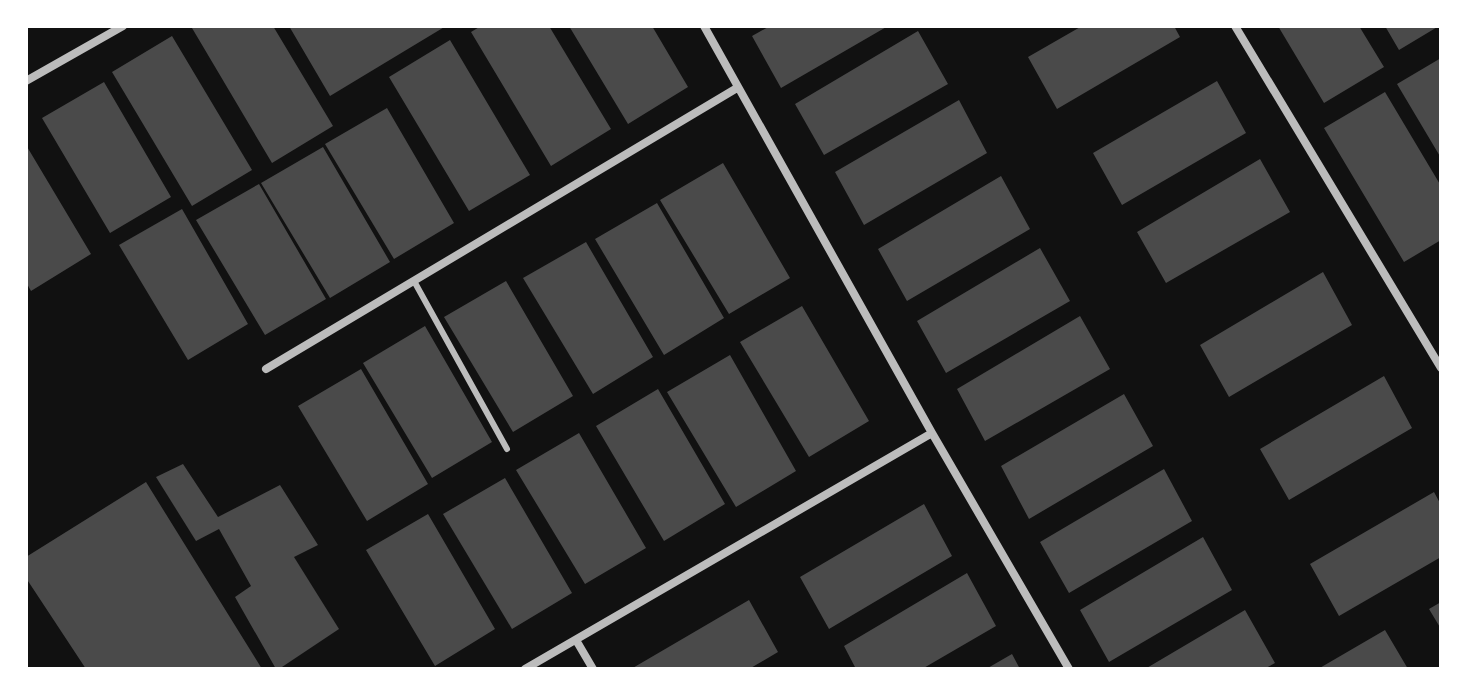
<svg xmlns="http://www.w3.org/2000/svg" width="1467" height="695" viewBox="0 0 1467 695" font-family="Merriweather,serif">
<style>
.building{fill:#4a4a4a}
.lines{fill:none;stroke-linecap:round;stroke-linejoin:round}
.service{stroke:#bcbcbc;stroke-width:6}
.minor{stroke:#bcbcbc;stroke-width:8}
</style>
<rect width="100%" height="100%" fill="#111"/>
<!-- building -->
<path class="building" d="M 196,26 L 273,26 L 333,126 L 272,163 L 192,28 Z
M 289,26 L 446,26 L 330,96 Z
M 481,26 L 549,26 L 611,129 L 551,166 L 471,32 Z
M 569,26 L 652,26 L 688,87 L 628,124 Z
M 770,26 L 888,26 L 781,88 L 752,36 Z
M 1082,26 L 1174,26 L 1180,37 L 1057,109 L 1028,57 Z
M 1278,26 L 1359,26 L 1384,67 L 1324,103 Z
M 1385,26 L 1439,26 L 1399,50 Z
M 918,31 L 948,84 L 824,155 L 795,104 Z
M 172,36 L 252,170 L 192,206 L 112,72 Z
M 450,40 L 530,175 L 469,211 L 389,77 Z
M 1441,58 L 1441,158 L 1397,84 Z
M 1217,81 L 1246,133 L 1122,205 L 1093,153 Z
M 104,82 L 171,197 L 110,233 L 42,118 Z
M 1385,92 L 1441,186 L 1441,240 L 1404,262 L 1324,128 Z
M 959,100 L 987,153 L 864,225 L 835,172 Z
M 387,108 L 454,223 L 394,259 L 325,144 Z
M 26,145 L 91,254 L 31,291 L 26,282 Z
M 323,147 L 390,262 L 330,298 L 261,183 Z
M 1260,159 L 1290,212 L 1166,283 L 1137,232 Z
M 723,163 L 790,278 L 729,314 L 660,200 Z
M 1001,176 L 1030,229 L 907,301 L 878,249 Z
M 259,184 L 326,299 L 265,335 L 196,220 Z
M 657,203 L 724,318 L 664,355 L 595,239 Z
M 182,209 L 248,324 L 188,360 L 119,245 Z
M 586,242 L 653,357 L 593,394 L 523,278 Z
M 1040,248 L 1070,301 L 946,373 L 917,321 Z
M 1323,272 L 1352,325 L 1229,397 L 1200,345 Z
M 506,281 L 573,396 L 513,432 L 444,317 Z
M 802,306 L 869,421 L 809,457 L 740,342 Z
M 1080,316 L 1110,369 L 985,441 L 957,389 Z
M 425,326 L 492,442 L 432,478 L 363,363 Z
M 730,355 L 796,471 L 736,507 L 667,392 Z
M 361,369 L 428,484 L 367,521 L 298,406 Z
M 1384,376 L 1412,428 L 1289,500 L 1260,449 Z
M 658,389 L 725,504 L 664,541 L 596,426 Z
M 1124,394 L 1153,446 L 1029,519 L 1001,466 Z
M 579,433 L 646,548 L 585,584 L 516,470 Z
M 183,464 L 218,517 L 280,485 L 318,545 L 294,557 L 339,629 L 279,669 L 276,669 L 235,597 L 251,586 L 219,529 L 196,541 L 156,477 Z
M 1164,469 L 1192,521 L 1069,593 L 1040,542 Z
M 505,478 L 572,593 L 512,629 L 443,514 Z
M 146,482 L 262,669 L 86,669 L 26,578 L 26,557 Z
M 1434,492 L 1441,505 L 1441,557 L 1339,616 L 1310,564 Z
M 924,504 L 952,556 L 829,629 L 800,577 Z
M 428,514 L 495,629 L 435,666 L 366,550 Z
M 1203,537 L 1232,590 L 1109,662 L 1080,610 Z
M 967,573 L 996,626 L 922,669 L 856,669 L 844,646 Z
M 749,600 L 778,652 L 749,669 L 631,669 Z
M 1441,602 L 1441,629 L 1429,609 Z
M 1245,610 L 1275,663 L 1264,669 L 1145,669 Z
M 1385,630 L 1408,669 L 1318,669 Z
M 1012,654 L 1020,669 L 986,669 Z"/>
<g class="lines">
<!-- service -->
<path class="service" d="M 414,281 L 507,449"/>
<!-- minor -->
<path class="minor" d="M 704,26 L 932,433 L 1069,669
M 1235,26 L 1441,368
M 26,81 L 123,26
M 266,369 L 737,88
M 576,640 L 593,669
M 525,669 L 932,433"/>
</g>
<!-- border -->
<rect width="1467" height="695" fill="none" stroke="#ffffff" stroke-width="56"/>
</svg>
